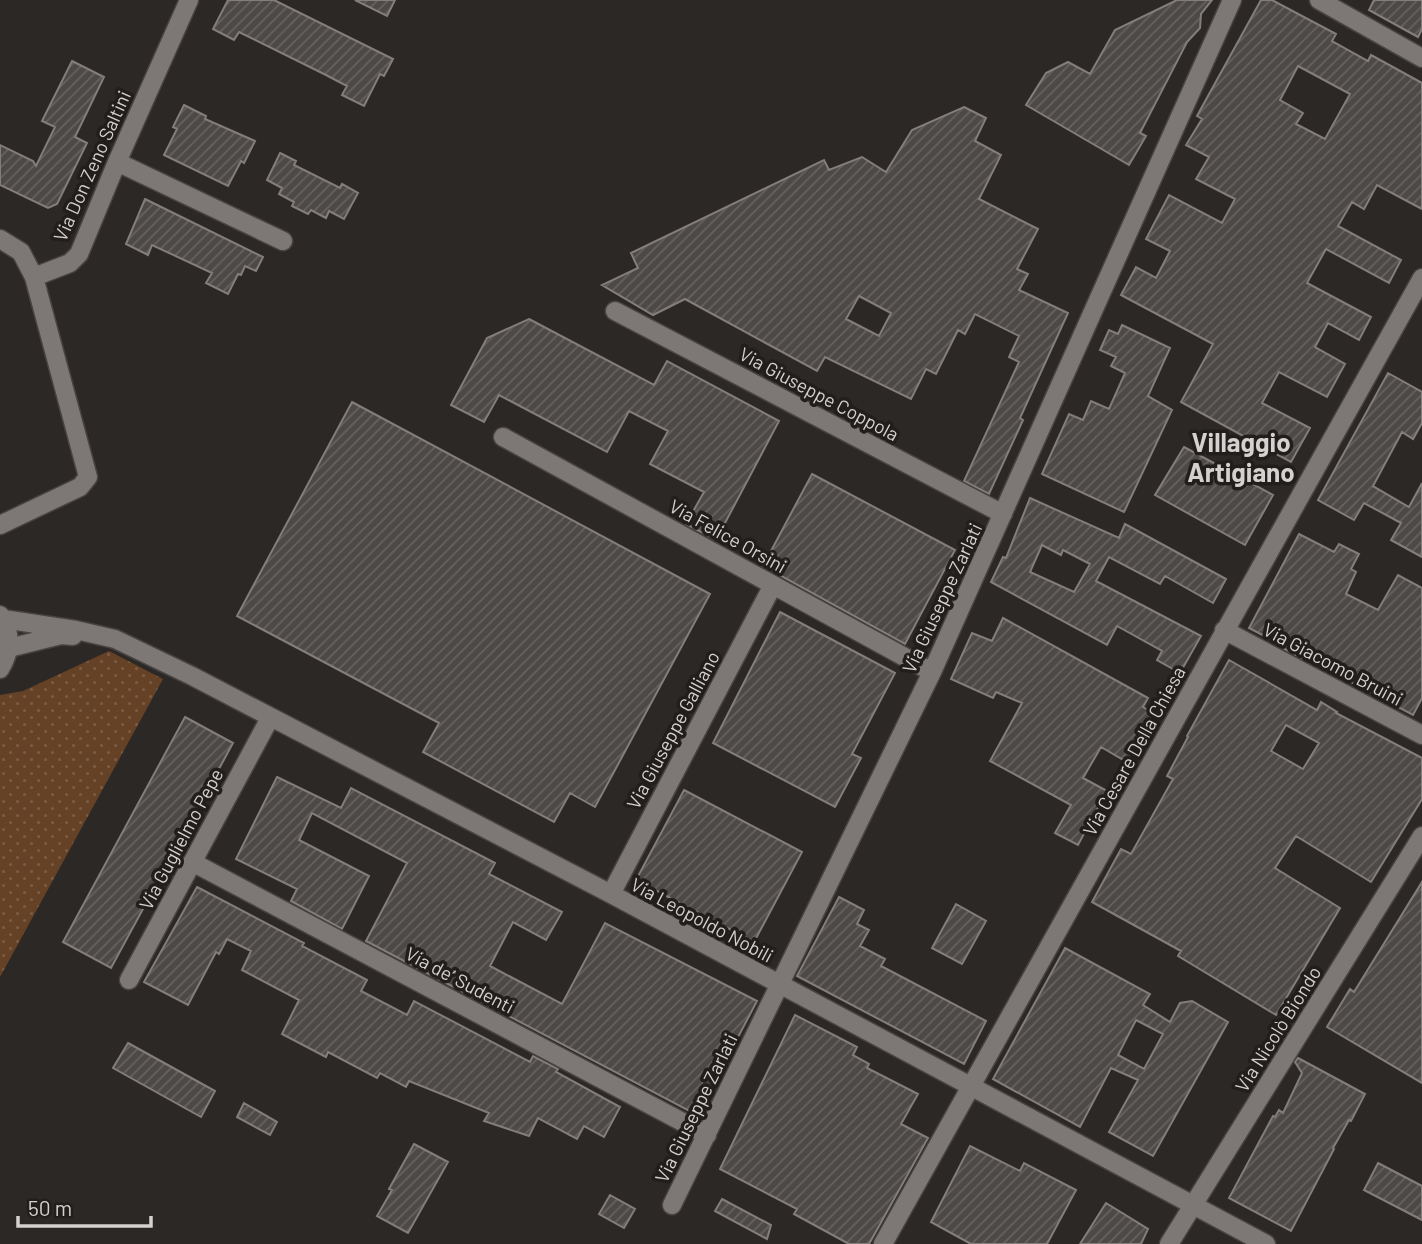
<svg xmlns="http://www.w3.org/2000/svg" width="1422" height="1244" viewBox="0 0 1422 1244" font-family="Barlow,sans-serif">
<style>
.grass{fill:url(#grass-dots)}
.building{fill:url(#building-hatch);stroke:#837e7c;stroke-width:2;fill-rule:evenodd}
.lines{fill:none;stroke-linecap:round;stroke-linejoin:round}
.minor-casing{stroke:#464341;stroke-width:21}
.minor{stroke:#7d7876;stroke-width:18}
.labels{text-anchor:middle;stroke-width:7;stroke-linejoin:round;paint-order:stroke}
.street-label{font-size:19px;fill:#d4d1d0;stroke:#221e1c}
.district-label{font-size:26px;font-weight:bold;fill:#d4d1d0;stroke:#221e1c}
</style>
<defs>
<pattern id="grass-dots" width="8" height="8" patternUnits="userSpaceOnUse" patternTransform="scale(1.75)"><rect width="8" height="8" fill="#654125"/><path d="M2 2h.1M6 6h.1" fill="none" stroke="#7a5b44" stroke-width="1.8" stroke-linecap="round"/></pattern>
<pattern id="building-hatch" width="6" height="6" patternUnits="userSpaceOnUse" patternTransform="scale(1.75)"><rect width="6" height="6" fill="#4d4946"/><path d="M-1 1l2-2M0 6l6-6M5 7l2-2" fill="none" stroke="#666260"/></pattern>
</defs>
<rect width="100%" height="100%" fill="#2c2826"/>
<!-- grass -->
<path class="grass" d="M 109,651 L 163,679 L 0,977 L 0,695 L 23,691 Z"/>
<!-- building -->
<path class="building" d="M 228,0 L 274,0 L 393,59 L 384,76 L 380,74 L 364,106 L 342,95 L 347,86 L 326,75 L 239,32 L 234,40 L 213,29 Z
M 355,0 L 395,0 L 387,16 Z
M 1177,0 L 1212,0 L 1201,14 L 1200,28 L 1187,42 L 1140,133 L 1146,136 L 1129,165 L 1026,105 L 1046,73 L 1068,62 L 1090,74 L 1115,30 Z
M 1261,0 L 1272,0 L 1336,34 L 1332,41 L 1368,61 L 1371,55 L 1422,83 L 1422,209 L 1377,185 L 1364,209 L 1352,202 L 1338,226 L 1401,260 L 1389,283 L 1326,249 L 1307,283 L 1371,317 L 1359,340 L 1328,323 L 1315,347 L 1345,364 L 1327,397 L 1279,372 L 1262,403 L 1310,428 L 1291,462 L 1181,402 L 1213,344 L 1121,295 L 1136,267 L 1156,278 L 1170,251 L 1146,239 L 1169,195 L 1222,223 L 1235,199 L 1196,179 L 1209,157 L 1186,145 L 1202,119 L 1197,116 ZM 1298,66 L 1350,94 L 1325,139 L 1296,124 L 1303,113 L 1280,100 Z
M 1374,0 L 1422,0 L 1422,29 L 1418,37 L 1369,10 Z
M 72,61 L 104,77 L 75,137 L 87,143 L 57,204 L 48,208 L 0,185 L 0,145 L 33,161 L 36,166 L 55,127 L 42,121 Z
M 184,105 L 206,116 L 205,119 L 255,141 L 244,163 L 241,161 L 228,186 L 164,155 L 177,129 L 173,127 Z
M 964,107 L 986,118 L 975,141 L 1001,155 L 979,199 L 1038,229 L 1017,269 L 1028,274 L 1019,290 L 1068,313 L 1020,418 L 1023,420 L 989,494 L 964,481 L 1019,362 L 1009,357 L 1019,336 L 975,314 L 965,334 L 958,330 L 936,374 L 926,369 L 911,399 L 825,357 L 817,371 L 685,299 L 653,315 L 602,285 L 638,268 L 631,253 L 824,160 L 829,170 L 862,157 L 886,172 L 912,130 ZM 859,296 L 891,313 L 879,336 L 846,319 Z
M 280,153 L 296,161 L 294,165 L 340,188 L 342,184 L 358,193 L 344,219 L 329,211 L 326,218 L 311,210 L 308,214 L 292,206 L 294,202 L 279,194 L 282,188 L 267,180 Z
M 145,199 L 263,257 L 256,271 L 245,266 L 241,275 L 238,274 L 228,294 L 206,283 L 212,273 L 152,245 L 148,255 L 126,244 Z
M 529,319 L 654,385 L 667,361 L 779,421 L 716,540 L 686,524 L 704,492 L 650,464 L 668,431 L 629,411 L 607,452 L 499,395 L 484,422 L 451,405 L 487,338 Z
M 1122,325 L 1170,348 L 1148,396 L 1172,410 L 1124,512 L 1042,474 L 1069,414 L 1083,420 L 1091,401 L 1109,409 L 1125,373 L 1111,366 L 1116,357 L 1100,350 L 1109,330 L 1118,334 Z
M 1388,373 L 1422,392 L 1422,423 L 1413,439 L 1402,432 L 1373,486 L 1409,507 L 1422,483 L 1422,557 L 1391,540 L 1401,523 L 1364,503 L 1354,520 L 1318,500 Z
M 352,402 L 710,594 L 595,807 L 570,793 L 554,822 L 423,752 L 439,723 L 237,616 Z
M 1184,447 L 1273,495 L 1245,545 L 1155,495 Z
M 812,474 L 955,550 L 905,644 L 763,566 Z
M 1030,498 L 1119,538 L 1125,524 L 1226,579 L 1213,603 L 1165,576 L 1160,584 L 1109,557 L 1096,581 L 1201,636 L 1180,673 L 1157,660 L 1162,651 L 1117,626 L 1107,645 L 991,582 L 1003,557 L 1006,558 ZM 1042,545 L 1061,555 L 1063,550 L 1090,564 L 1074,592 L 1030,572 Z
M 1299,534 L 1334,552 L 1339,544 L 1359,554 L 1351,569 L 1356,572 L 1346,594 L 1378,610 L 1398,575 L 1422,588 L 1422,698 L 1413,715 L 1304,657 L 1303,659 L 1281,647 L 1282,645 L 1249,628 Z
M 780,612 L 895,673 L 852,754 L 861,758 L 835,807 L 713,743 Z
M 1003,618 L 1148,698 L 1143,707 L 1153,713 L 1127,762 L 1101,747 L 1083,778 L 1107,791 L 1078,845 L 1055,833 L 1071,805 L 990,761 L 1022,703 L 996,692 L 993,698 L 951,679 L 972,633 L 992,641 Z
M 1229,660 L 1317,710 L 1321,702 L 1337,712 L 1336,713 L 1422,758 L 1422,799 L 1371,882 L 1296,836 L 1275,868 L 1340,908 L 1276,1015 L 1178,956 L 1181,951 L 1092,902 L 1121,849 L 1131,854 L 1173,779 L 1167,776 L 1188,737 L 1187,736 ZM 1286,725 L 1319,743 L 1303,769 L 1271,751 Z
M 185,717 L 233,743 L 111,968 L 63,942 Z
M 277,777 L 341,808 L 351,788 L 495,863 L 489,874 L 562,912 L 546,940 L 513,922 L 490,966 L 562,1004 L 605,923 L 757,1001 L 697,1115 L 366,941 L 407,863 L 312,813 L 299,840 L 369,876 L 342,929 L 291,901 L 297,889 L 236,859 Z
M 684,790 L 802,852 L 754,942 L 636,880 Z
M 1422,882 L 1422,1083 L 1327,1027 L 1350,989 L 1354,992 Z
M 197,887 L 304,943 L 302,946 L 367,980 L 361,991 L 407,1015 L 414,1001 L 530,1062 L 533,1056 L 558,1069 L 556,1072 L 620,1107 L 604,1137 L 584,1126 L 577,1139 L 538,1118 L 529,1136 L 484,1121 L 489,1113 L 409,1081 L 406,1087 L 380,1073 L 377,1078 L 328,1052 L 326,1057 L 282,1034 L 299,1000 L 242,970 L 251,951 L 227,939 L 219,954 L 216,952 L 188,1005 L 144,982 Z
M 839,897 L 864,910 L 857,924 L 869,930 L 860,946 L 885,959 L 881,966 L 986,1021 L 964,1064 L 797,976 Z
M 956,904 L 986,921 L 962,964 L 932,948 Z
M 1065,948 L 1150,994 L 1143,1005 L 1170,1022 L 1180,1003 L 1192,1001 L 1228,1022 L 1153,1156 L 1109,1132 L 1138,1080 L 1111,1068 L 1080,1127 L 993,1079 ZM 1136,1020 L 1163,1034 L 1144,1069 L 1118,1055 Z
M 795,1015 L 857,1047 L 853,1055 L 869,1064 L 867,1068 L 918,1094 L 901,1124 L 928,1138 L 869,1244 L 849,1244 L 794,1214 L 797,1209 L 720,1169 Z
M 128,1043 L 215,1091 L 201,1117 L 113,1068 Z
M 1298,1058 L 1365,1094 L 1351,1121 L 1349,1120 L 1333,1148 L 1334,1149 L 1291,1231 L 1229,1198 L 1273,1116 L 1275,1117 L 1279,1110 L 1283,1113 L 1302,1073 L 1295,1062 Z
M 244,1103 L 277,1122 L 270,1135 L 237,1117 Z
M 414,1144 L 448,1162 L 408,1233 L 377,1216 L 392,1190 L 389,1189 Z
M 970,1146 L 1020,1171 L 1024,1163 L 1076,1190 L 1047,1244 L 971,1244 L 931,1222 Z
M 1378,1163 L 1422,1186 L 1422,1220 L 1364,1190 Z
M 610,1195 L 635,1209 L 624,1228 L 599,1214 Z
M 722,1199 L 771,1225 L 767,1239 L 715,1211 Z
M 1106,1203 L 1148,1229 L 1141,1244 L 1080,1244 Z"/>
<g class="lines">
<!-- minor casing -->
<g class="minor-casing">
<path id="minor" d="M 1319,0 L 1422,58
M 117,162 L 283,241
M 0,239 L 21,252 L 34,277 L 70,263 L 79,254 L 117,162 L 189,0
M 615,311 L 1003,514
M 503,437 L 932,672
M 0,525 L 80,487 L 88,477 L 34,277
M 0,615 C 12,632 11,652 0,669
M 3,619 L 76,630 L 115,639 L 192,676 L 611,894 L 1266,1244
M 1224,630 L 1422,735
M 9,648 L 61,635 L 73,636
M 192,862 L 707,1135
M 611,894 L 773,585
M 129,980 L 270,718
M 672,1205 L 932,672 L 1232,0
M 883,1244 L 1422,278
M 1169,1244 L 1422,836"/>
</g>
<!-- minor -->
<use href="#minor" class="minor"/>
</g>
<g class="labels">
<!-- street labels -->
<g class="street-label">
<text transform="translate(92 166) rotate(-66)" y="7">Via Don Zeno Saltini</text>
<text transform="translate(819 394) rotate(28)" y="7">Via Giuseppe Coppola</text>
<text transform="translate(728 536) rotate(29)" y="7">Via Felice Orsini</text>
<text transform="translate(942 598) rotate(-65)" y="7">Via Giuseppe Zarlati</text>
<text transform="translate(1333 664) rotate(28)" y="7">Via Giacomo Bruini</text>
<text transform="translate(673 730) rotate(-62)" y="7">Via Giuseppe Galliano</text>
<text transform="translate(1134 751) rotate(-61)" y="7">Via Cesare Della Chiesa</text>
<text transform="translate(181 839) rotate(-62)" y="7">Via Guglielmo Pepe</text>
<text transform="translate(702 920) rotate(28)" y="7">Via Leopoldo Nobili</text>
<text transform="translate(460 980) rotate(28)" y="7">Via de’ Sudenti</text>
<text transform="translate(1278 1029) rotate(-58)" y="7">Via Nicolò Biondo</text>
<text transform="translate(696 1108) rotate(-64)" y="7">Via Giuseppe Zarlati</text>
</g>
<!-- district labels -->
<g class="district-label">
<text x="1241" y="452">Villaggio<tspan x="1241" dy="30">Artigiano</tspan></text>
</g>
</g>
<!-- scale -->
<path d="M18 1216v10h133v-10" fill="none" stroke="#d4d1d0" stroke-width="3.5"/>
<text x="28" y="1216" font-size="21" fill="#d4d1d0" stroke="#221e1c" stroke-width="5" paint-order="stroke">50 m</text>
</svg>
